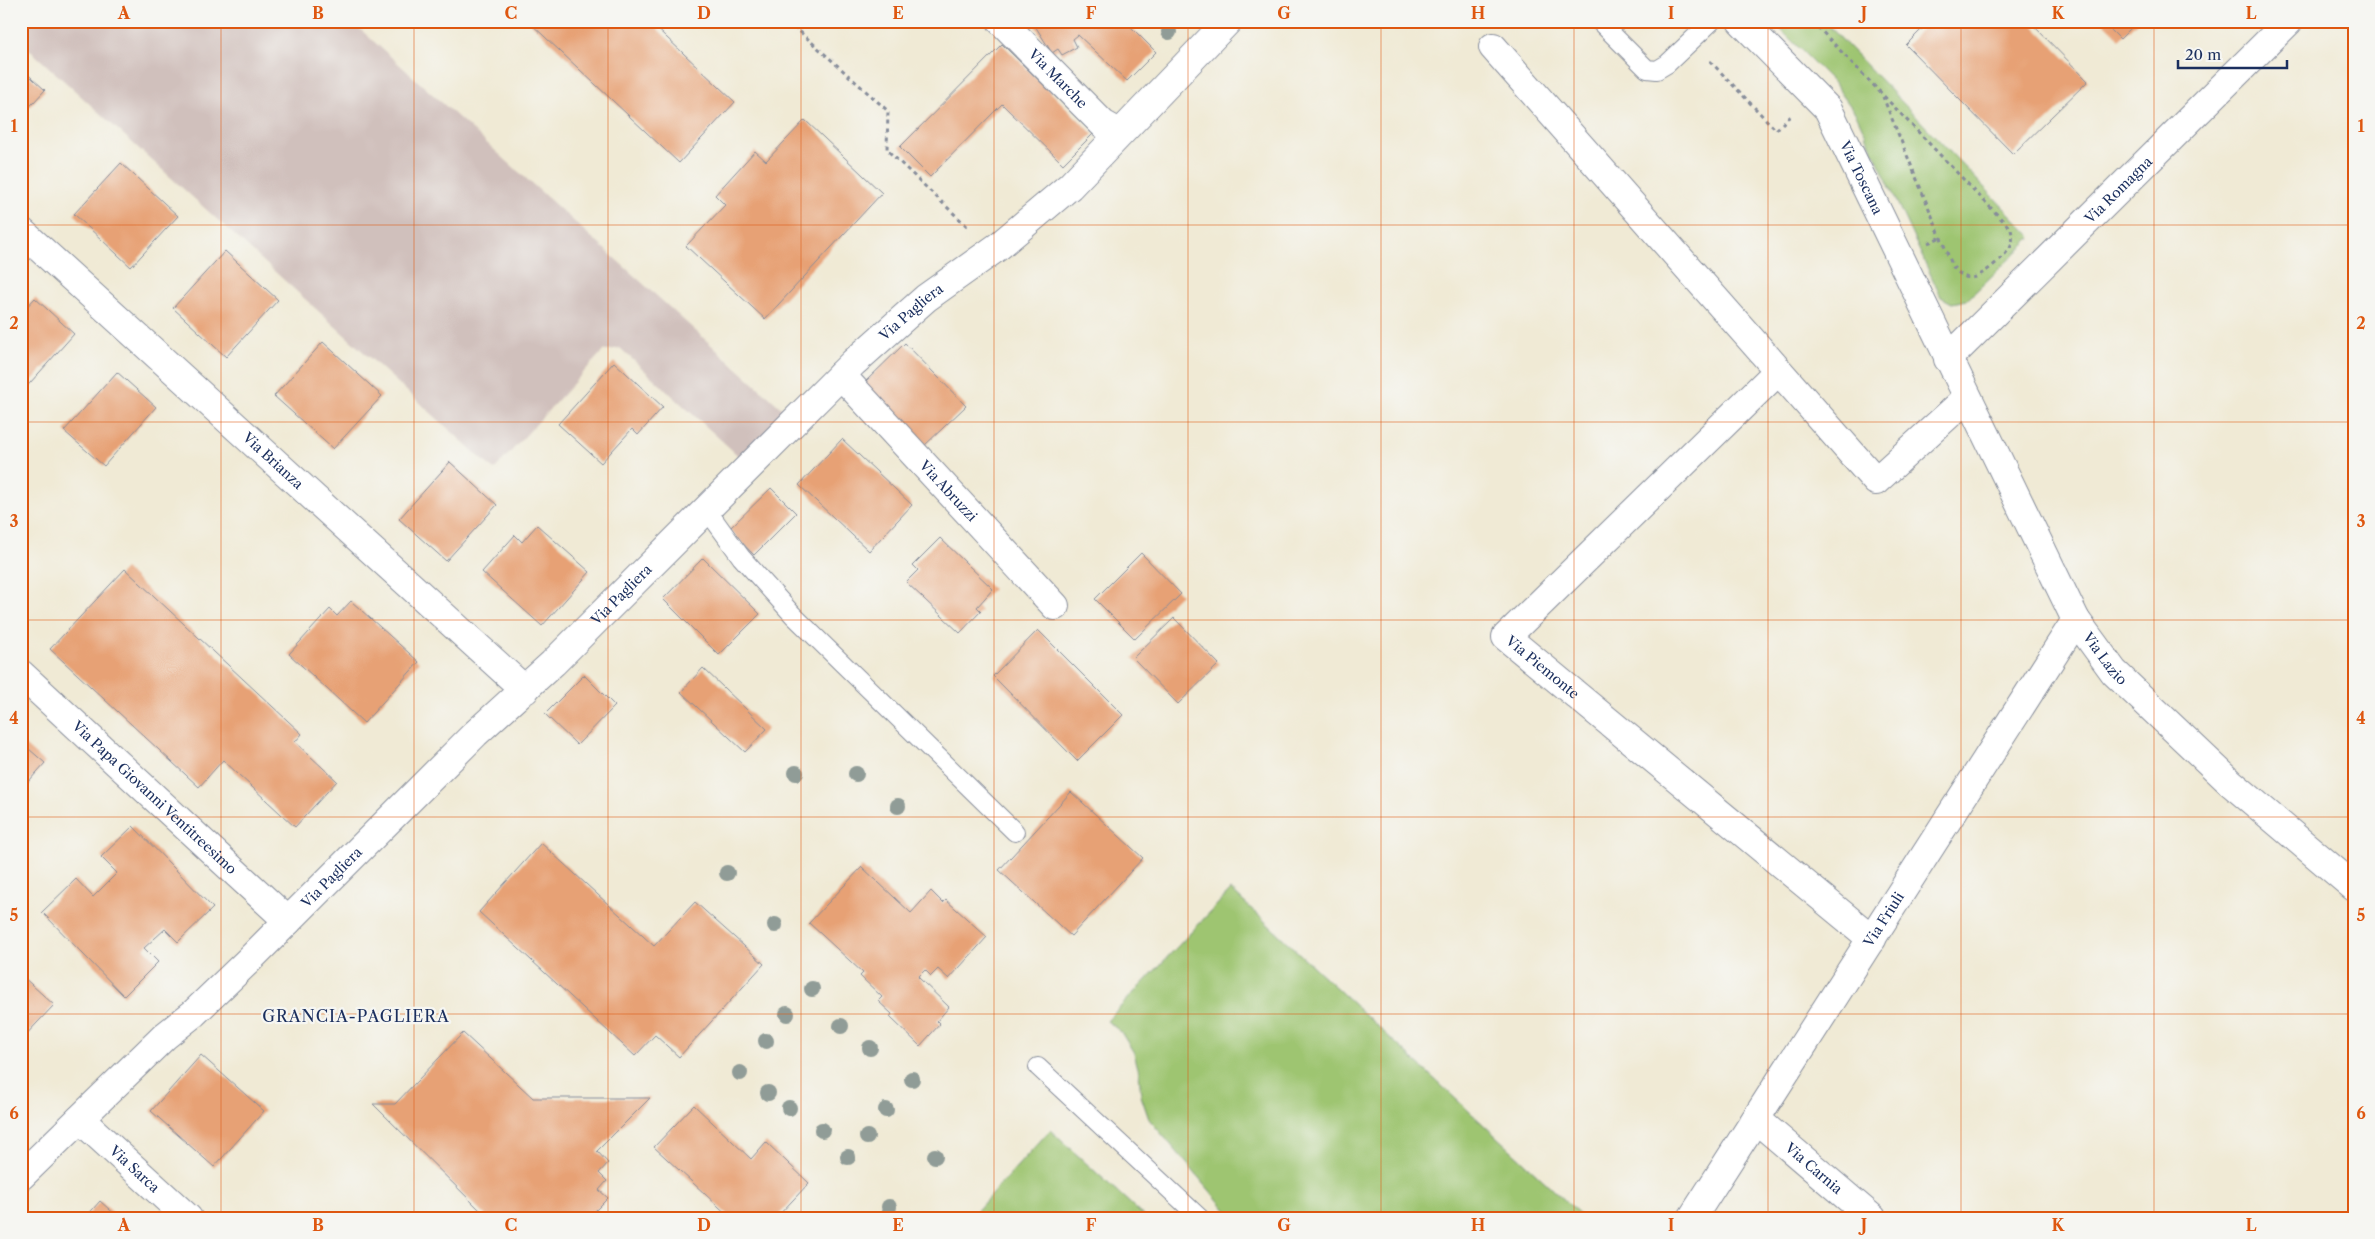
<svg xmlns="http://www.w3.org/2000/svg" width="2375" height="1239" viewBox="0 0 2375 1239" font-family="'Libre Caslon Text',serif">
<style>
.industrial{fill:#d0c0bc}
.green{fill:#9ec571;stroke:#5c7a68}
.building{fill:#e7a175}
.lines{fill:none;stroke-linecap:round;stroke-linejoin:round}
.lane-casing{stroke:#868c9a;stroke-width:20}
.street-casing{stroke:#868c9a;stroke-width:30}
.path{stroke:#868c9a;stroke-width:3;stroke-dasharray:4 4;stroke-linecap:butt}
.lane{stroke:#fff;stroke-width:18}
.street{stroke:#fff;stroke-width:28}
.tree{fill:#909c97}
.grid{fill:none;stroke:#de5710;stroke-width:1;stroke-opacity:0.55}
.labels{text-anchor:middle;stroke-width:4.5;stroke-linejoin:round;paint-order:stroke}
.street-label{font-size:14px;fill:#1b2f5e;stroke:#f6f6f2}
.quarter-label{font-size:16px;letter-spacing:1px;fill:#1b2f5e;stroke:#f6f6f2}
.neatline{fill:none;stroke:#de5710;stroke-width:2}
.grid-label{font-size:16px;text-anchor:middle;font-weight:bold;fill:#de5710}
</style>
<rect width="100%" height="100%" fill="#f6f6f2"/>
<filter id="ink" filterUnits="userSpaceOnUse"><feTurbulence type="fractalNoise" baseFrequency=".02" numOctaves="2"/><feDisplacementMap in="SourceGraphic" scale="10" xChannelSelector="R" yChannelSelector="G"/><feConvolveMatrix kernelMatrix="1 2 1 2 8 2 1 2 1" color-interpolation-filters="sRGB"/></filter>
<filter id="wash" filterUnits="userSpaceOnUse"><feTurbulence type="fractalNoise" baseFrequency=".0096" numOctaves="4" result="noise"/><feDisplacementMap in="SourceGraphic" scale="20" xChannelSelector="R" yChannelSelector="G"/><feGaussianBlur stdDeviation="1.12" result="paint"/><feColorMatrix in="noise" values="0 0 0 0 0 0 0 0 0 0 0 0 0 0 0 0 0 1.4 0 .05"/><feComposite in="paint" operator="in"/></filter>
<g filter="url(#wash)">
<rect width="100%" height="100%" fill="#f0ead5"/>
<!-- industrial -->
<path class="industrial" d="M 21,21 L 351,21 L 788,414 L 744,461 L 620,348 L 603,351 L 494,470 L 21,42 Z"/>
<!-- green -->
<path class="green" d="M 1772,21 L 1824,21 L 2032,237 L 1967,300 L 1952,303 L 1941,297 L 1856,114 L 1833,82 Z
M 1231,890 L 1584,1218 L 1233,1218 L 1149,1119 L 1141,1096 L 1139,1072 L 1134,1053 L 1121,1032 L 1107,1021 Z
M 1050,1130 L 1146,1218 L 970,1218 Z"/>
<g id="blocks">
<!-- building -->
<path class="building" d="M 528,21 L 649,21 L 735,102 L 679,163 Z
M 1032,21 L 1125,21 L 1156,52 L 1127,81 L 1078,35 L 1073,39 L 1077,47 L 1062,55 L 1058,49 L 1052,53 Z
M 1930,21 L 2029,21 L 2088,81 L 2013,154 L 1906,45 Z
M 2102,21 L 2138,21 L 2120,39 Z
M 1002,44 L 1093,134 L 1063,164 L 1002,104 L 930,177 L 900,147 Z
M 21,68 L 45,90 L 21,116 Z
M 805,120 L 882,193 L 765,319 L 686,246 L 725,205 L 715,195 L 755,151 L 766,161 Z
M 121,163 L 178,216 L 131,267 L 74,214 Z
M 225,251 L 278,300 L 226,357 L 173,308 Z
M 35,298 L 74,334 L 21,393 L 21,313 Z
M 323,342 L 382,396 L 333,449 L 274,396 Z
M 905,343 L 966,406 L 923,447 L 863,384 Z
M 614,362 L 663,407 L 638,435 L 632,429 L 601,463 L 558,424 Z
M 117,372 L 156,407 L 104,466 L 64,431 Z
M 842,439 L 912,505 L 869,551 L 799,485 Z
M 450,462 L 497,505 L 446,561 L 399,519 Z
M 771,488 L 796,513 L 754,555 L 729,529 Z
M 537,525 L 590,572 L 542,626 L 482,572 L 515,535 L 522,542 Z
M 940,538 L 993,589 L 977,607 L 981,611 L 960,633 L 906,582 L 918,570 L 913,565 Z
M 1141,553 L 1181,594 L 1135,639 L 1095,599 Z
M 703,558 L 760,614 L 719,655 L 663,599 Z
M 125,569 L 302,734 L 295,742 L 337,781 L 295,827 L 223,760 L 199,787 L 50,649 Z
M 351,601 L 419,662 L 364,723 L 289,654 L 330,609 L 337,616 Z
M 1174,618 L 1219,664 L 1178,704 L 1133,658 Z
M 1038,630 L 1123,715 L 1077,761 L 993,676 Z
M 703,668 L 767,729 L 745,752 L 681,692 Z
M 584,675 L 615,706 L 577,745 L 545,714 Z
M 21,742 L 45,763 L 21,790 Z
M 1071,792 L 1143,858 L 1071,936 L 999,870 Z
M 133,826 L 213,908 L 178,942 L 165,929 L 144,948 L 158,962 L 124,996 L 42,912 L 76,879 L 93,897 L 117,873 L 101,857 Z
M 541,843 L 654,946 L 695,902 L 764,964 L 679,1057 L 655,1035 L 635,1056 L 479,912 Z
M 862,867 L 911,913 L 931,891 L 943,903 L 946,900 L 987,937 L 949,979 L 938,969 L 931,976 L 925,970 L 918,977 L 949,1007 L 937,1021 L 940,1024 L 920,1046 L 890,1017 L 892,1014 L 878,1001 L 882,997 L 860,976 L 863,973 L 809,923 Z
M 21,975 L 54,1005 L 21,1040 Z
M 463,1033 L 533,1098 L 650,1098 L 597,1151 L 608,1163 L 599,1173 L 607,1181 L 599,1190 L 608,1198 L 588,1218 L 488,1218 L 373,1104 L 395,1104 Z
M 201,1055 L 264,1111 L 214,1167 L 151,1111 Z
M 694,1105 L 751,1159 L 766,1142 L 809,1183 L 776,1218 L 731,1218 L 654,1147 Z
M 100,1201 L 119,1218 L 85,1218 Z"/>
</g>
</g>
<g filter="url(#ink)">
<use href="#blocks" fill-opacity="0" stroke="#868c9a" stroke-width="1"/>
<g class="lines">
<!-- lane casing -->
<g class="lane-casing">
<path id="lane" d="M 1599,21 L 1647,69 L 1657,70 L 1667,64 L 1712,21
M 707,510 L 741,557 L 793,615 L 1015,832
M 1038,1067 L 1200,1218"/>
</g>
<!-- street casing -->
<g class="street-casing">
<g id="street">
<path id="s1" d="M 1001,21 L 1103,124 L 1119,133"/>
<path id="s2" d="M 1741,21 L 1828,109 L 2076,620 L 2114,672 L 2230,782 L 2354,887"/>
<path d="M 1493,47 L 1876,481 L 1967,398"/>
<path id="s3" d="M 21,231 L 525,690"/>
<path id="s4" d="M 1948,359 L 2289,21"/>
<path id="s5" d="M 1778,371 L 1506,637 L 1872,939"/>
<path id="s6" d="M 841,375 L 1055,606"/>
<path id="s7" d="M 21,674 L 288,921"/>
<path id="s8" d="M 80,1119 L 188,1218"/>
<path id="s9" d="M 1756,1119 L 1872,1218"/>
<path id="s10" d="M 21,1176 L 165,1036 L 194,1013 L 248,961 L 475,734 L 553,663 L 853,363 L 926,298 L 999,246 L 1070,186 L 1228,21"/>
<path id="s11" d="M 1692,1218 L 2076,620"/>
</g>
</g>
<!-- path -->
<path class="path" d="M 788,21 L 888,111 L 887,150 L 968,227
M 1812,21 L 2011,229 C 2012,236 2014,241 2010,248 C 2004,257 1980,279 1969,278 C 1962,277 1958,272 1953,267 L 1883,97
M 1710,61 L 1776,130 L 1790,116
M 1928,243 L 1941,237"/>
<!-- lane -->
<use href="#lane" class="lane"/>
<!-- street -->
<use href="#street" class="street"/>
</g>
<!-- trees -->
<g class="tree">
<circle cx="1169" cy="32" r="8"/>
<circle cx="796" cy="773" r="8"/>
<circle cx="856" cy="774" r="8"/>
<circle cx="898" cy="806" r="8"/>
<circle cx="727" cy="873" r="8"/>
<circle cx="775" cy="925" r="8"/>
<circle cx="812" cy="989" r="8"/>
<circle cx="787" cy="1014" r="8"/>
<circle cx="841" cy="1026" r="8"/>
<circle cx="766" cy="1041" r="8"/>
<circle cx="870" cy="1048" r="8"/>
<circle cx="740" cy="1073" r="8"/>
<circle cx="912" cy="1079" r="8"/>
<circle cx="768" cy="1093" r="8"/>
<circle cx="789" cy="1108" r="8"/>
<circle cx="886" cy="1110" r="8"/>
<circle cx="822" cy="1130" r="8"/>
<circle cx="867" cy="1137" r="8"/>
<circle cx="935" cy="1156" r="8"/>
<circle cx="848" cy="1157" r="8"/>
<circle cx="889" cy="1207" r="8"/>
</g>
</g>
<!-- grid -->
<path class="grid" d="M 221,21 L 221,1218M 414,21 L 414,1218M 608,21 L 608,1218M 801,21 L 801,1218M 994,21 L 994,1218M 1188,21 L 1188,1218M 1381,21 L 1381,1218M 1574,21 L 1574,1218M 1768,21 L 1768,1218M 1961,21 L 1961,1218M 2154,21 L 2154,1218M 21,225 L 2354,225M 21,422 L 2354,422M 21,620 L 2354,620M 21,817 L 2354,817M 21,1014 L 2354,1014"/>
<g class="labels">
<!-- street labels -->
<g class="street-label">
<text dy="5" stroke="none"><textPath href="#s1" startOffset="81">Via Marche</textPath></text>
<text dy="5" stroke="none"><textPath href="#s2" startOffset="200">Via Toscana</textPath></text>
<text dy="5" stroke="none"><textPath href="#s4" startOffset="240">Via Romagna</textPath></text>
<text dy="5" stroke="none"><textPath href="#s10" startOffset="1241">Via Pagliera</textPath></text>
<text dy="5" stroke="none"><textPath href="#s3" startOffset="341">Via Brianza</textPath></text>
<text dy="5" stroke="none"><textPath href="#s6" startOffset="158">Via Abruzzi</textPath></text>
<text dy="5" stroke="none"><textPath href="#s10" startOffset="836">Via Pagliera</textPath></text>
<text dy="5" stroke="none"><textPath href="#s2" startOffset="740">Via Lazio</textPath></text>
<text dy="5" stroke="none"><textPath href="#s5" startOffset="428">Via Piemonte</textPath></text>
<text dy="5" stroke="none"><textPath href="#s7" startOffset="182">Via Papa Giovanni Ventitreesimo</textPath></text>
<text dy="5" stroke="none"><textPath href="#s10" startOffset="431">Via Pagliera</textPath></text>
<text dy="5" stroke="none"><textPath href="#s11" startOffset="355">Via Friuli</textPath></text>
<text dy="5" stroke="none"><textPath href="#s9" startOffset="76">Via Carnia</textPath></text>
<text dy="5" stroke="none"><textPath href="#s8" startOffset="74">Via Sarca</textPath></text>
</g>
<!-- quarter labels -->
<g class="quarter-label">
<text x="356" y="1022">GRANCIA-PAGLIERA</text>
</g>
</g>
<!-- margin -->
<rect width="2375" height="1239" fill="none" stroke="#f6f6f2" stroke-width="55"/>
<!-- scale -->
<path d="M2178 60v8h109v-8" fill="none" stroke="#1b2f5e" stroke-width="2.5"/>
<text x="2185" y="60" font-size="15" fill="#1b2f5e" stroke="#f6f6f2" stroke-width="4" paint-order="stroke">20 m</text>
<rect x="28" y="28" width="2320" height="1184" class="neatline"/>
<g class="grid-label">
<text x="124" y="19">A</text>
<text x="318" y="19">B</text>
<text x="511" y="19">C</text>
<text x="704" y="19">D</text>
<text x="898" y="19">E</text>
<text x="1091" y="19">F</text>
<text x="1284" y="19">G</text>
<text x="1478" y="19">H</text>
<text x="1671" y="19">I</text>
<text x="1864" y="19">J</text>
<text x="2058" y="19">K</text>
<text x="2251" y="19">L</text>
<text x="14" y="132">1</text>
<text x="2361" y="132">1</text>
<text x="14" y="329">2</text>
<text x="2361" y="329">2</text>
<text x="14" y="527">3</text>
<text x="2361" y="527">3</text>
<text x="14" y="724">4</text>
<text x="2361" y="724">4</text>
<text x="14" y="921">5</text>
<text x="2361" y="921">5</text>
<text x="14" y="1119">6</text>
<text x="2361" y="1119">6</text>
<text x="124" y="1231">A</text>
<text x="318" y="1231">B</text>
<text x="511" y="1231">C</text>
<text x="704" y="1231">D</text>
<text x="898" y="1231">E</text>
<text x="1091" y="1231">F</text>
<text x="1284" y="1231">G</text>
<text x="1478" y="1231">H</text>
<text x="1671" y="1231">I</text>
<text x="1864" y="1231">J</text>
<text x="2058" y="1231">K</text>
<text x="2251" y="1231">L</text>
</g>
</svg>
